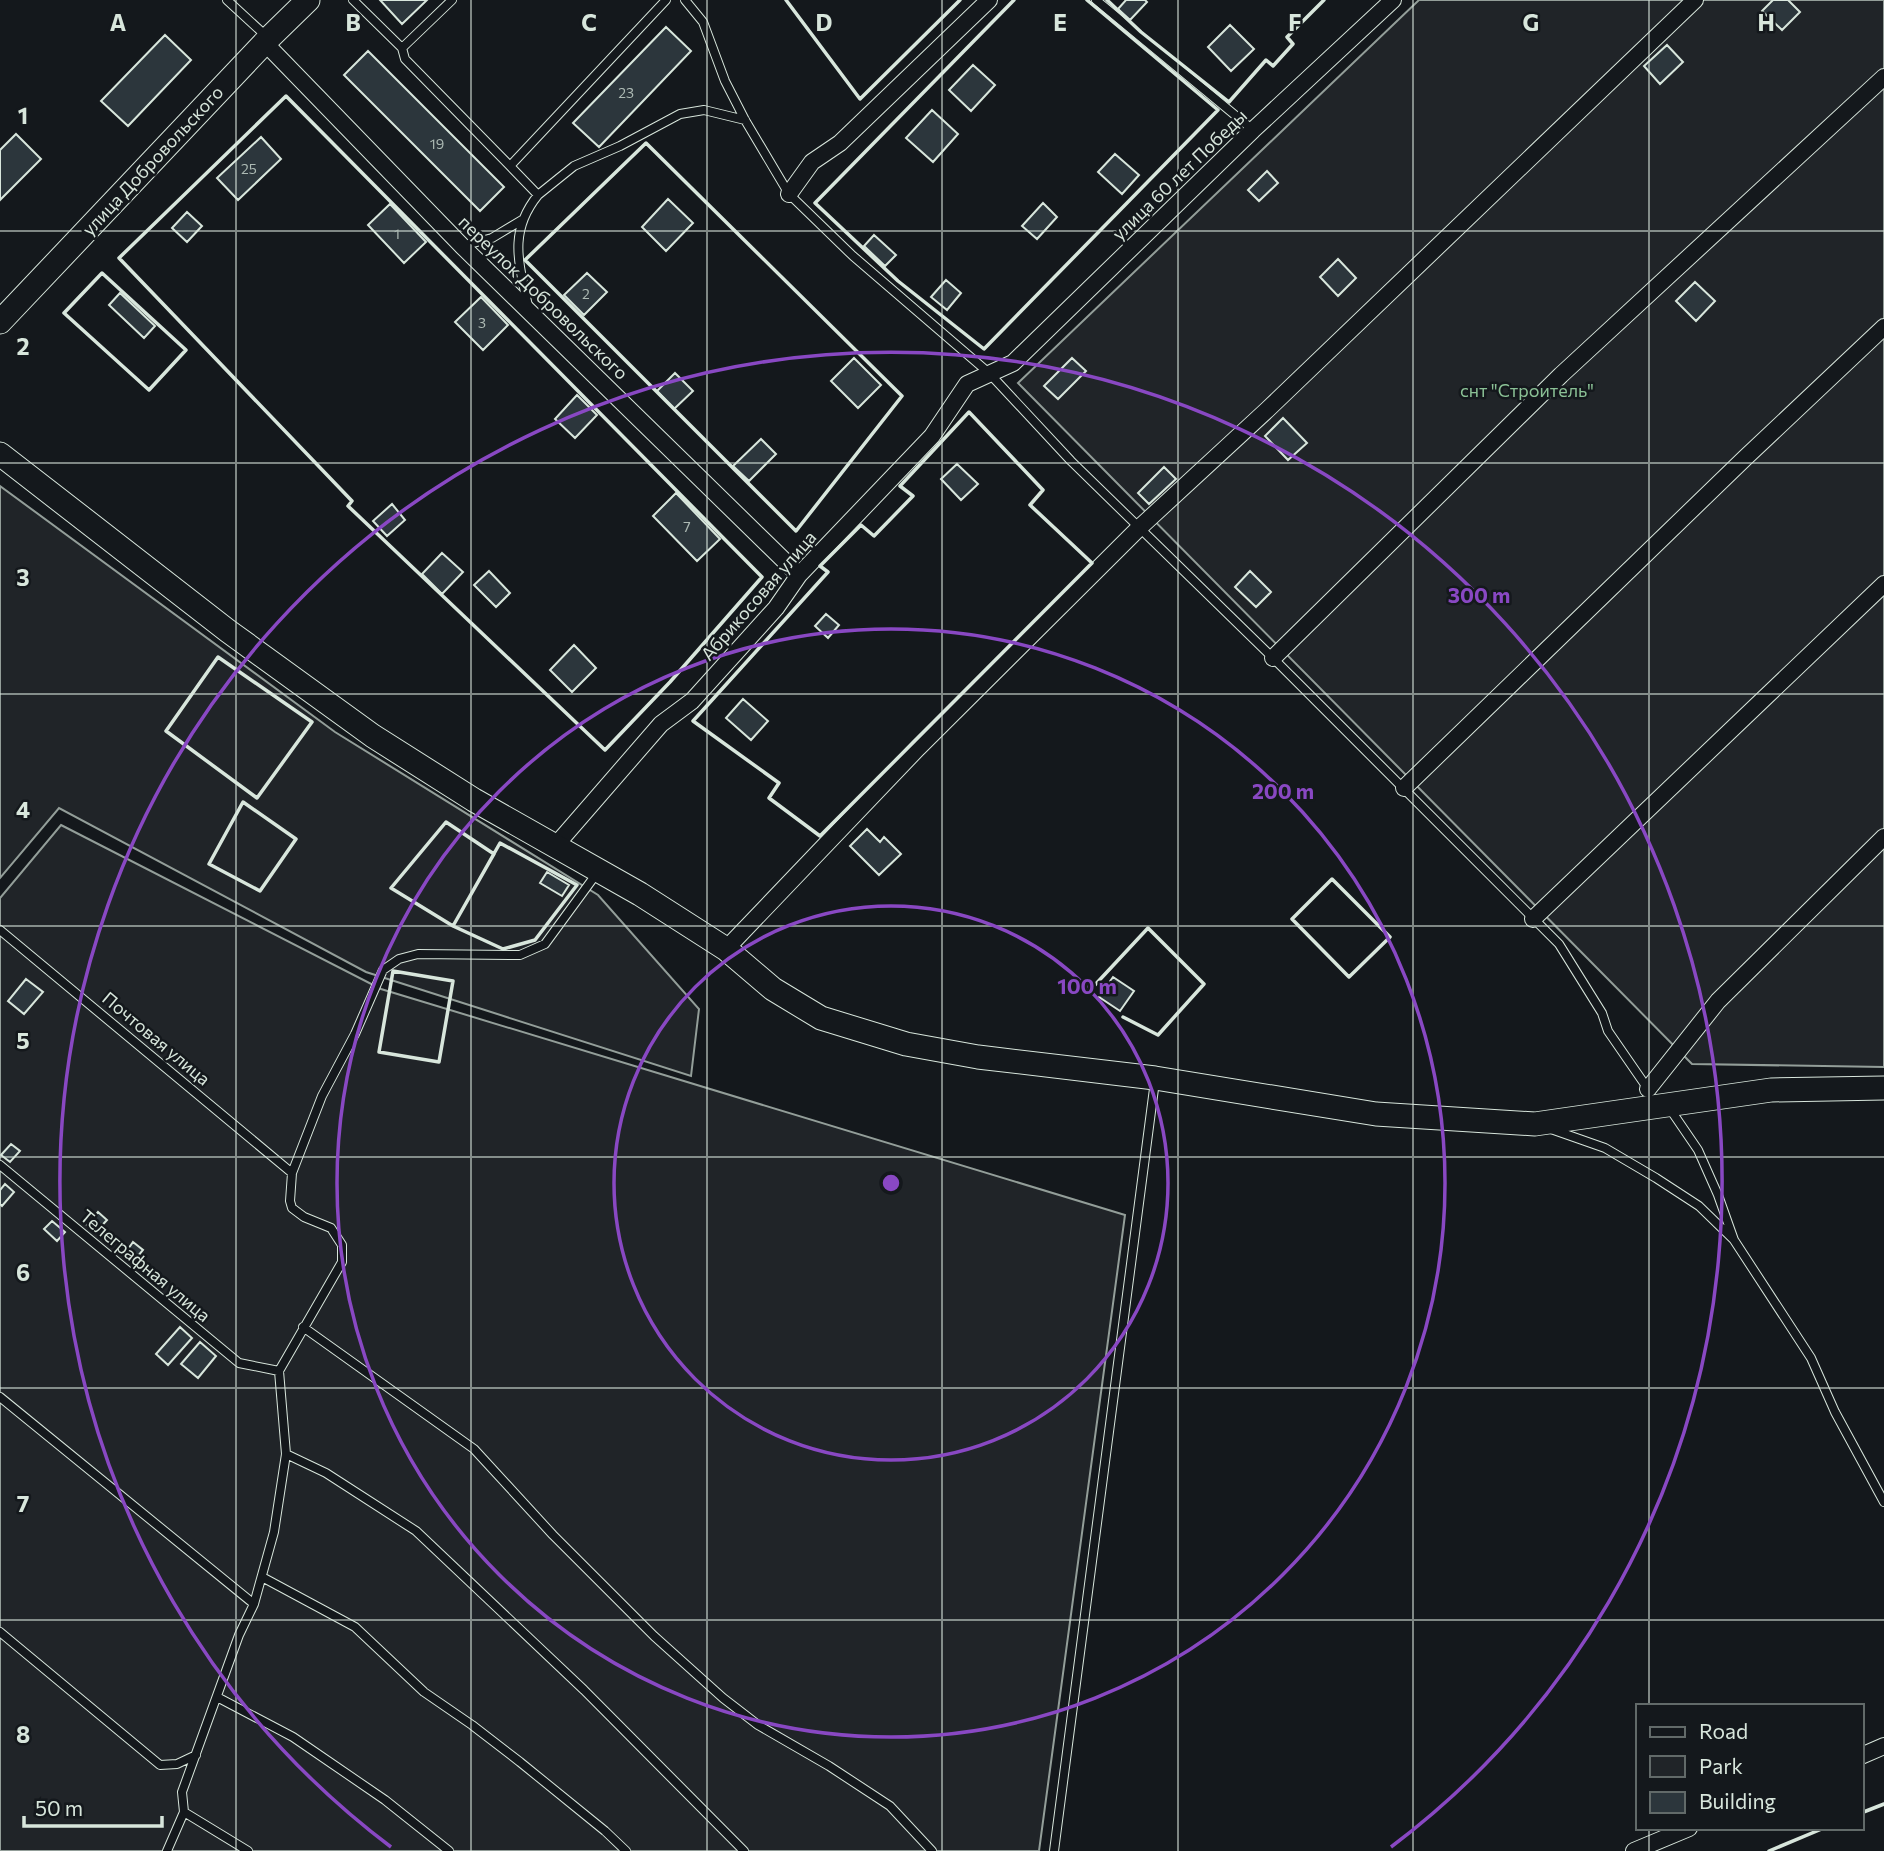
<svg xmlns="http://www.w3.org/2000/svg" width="1884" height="1851" viewBox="0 0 1884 1851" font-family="Commissioner,sans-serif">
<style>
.green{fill:#202428;stroke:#939e99;stroke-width:2}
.building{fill:#2c363c;stroke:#d8e6dc;stroke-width:2}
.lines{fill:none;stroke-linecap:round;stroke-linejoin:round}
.lane-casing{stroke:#d8e6dc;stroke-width:10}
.street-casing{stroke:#d8e6dc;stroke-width:18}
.secondary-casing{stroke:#d8e6dc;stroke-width:25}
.lane{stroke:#14181c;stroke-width:8}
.street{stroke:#14181c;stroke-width:16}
.secondary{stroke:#14181c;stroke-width:23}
.wall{stroke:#d8e6dc;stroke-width:3.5}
.grid{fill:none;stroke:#d8e6dc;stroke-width:2;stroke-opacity:0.55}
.ring{fill:none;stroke:#8948c3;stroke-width:3.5}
.labels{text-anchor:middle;stroke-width:5;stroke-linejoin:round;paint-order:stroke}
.number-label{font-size:14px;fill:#adbab4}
.street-label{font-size:18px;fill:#d8e6dc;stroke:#14181c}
.park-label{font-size:18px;fill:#8ac095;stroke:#14181c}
.grid-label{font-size:23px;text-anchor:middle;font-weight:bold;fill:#d8e6dc;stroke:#14181c;stroke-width:5;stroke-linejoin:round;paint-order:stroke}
.centre{fill:#8948c3;stroke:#14181c;stroke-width:3.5}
.ring-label{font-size:21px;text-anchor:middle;font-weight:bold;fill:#8948c3;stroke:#14181c;stroke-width:5;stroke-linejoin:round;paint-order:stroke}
</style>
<rect width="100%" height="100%" fill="#14181c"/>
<!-- green -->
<path class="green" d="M 1419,0 L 1884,0 L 1884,1067 L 1692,1064 L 1018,383 Z
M 0,486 L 335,732 L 598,895 L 699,1009 L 691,1076 L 366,972 L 59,808 L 0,878 Z
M 61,825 L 381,989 L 1125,1215 L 1039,1851 L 0,1851 L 0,898 Z"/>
<!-- building -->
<path class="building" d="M 380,0 L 427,0 L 402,24 Z
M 1126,0 L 1145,0 L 1147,2 L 1130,20 L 1118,9 Z
M 1773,0 L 1788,0 L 1800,12 L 1782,30 L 1762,11 Z
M 1230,25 L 1254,49 L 1231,71 L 1208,47 Z
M 666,27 L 691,51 L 599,147 L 573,123 Z
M 165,35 L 191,60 L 128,126 L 101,101 Z
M 1667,45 L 1683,62 L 1660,84 L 1644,66 Z
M 368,51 L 504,187 L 480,211 L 344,75 Z
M 973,65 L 995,85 L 971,111 L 949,90 Z
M 932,110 L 958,134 L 933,162 L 906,138 Z
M 16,134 L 41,159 L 0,200 L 0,150 Z
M 261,137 L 281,159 L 238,200 L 217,178 Z
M 1115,154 L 1139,175 L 1122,194 L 1098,172 Z
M 1267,171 L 1278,183 L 1259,201 L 1248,190 Z
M 668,199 L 693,223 L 666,251 L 642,227 Z
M 1043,203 L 1057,217 L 1037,239 L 1022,226 Z
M 390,204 L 426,242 L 404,263 L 368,225 Z
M 187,212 L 202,226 L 187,242 L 172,228 Z
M 874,235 L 896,255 L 885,266 L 864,246 Z
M 1338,259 L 1356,278 L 1338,296 L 1320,277 Z
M 587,273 L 607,292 L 584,315 L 564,295 Z
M 946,280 L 961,293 L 947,310 L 931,297 Z
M 1695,282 L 1715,301 L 1696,321 L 1676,301 Z
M 120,293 L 155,326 L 144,338 L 109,305 Z
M 481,297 L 508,325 L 483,350 L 455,322 Z
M 854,358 L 881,385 L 858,408 L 831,381 Z
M 1072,358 L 1086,371 L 1058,399 L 1044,386 Z
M 675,373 L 693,391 L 674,409 L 657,391 Z
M 577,395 L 597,415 L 575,438 L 555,419 Z
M 1283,418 L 1307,443 L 1288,460 L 1265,436 Z
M 761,439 L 776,454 L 749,481 L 733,466 Z
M 957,464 L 978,484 L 961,500 L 941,479 Z
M 1164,467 L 1176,479 L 1149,504 L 1138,493 Z
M 676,493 L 720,539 L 697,561 L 653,516 Z
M 392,504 L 405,520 L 387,536 L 373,521 Z
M 442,553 L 463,572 L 442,594 L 422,574 Z
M 489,571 L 510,593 L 496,607 L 474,585 Z
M 1250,571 L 1271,592 L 1256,607 L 1235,587 Z
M 826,614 L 839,625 L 828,638 L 815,626 Z
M 574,645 L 596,668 L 572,692 L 550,670 Z
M 743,699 L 768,721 L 751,740 L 726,718 Z
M 867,829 L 880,842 L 884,837 L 901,854 L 879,875 L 850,846 Z
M 547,872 L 569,885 L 562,896 L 540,883 Z
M 1113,977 L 1134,991 L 1120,1011 L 1099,997 Z
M 26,979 L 43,992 L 24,1014 L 8,1001 Z
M 11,1144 L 20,1151 L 10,1162 L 1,1155 Z
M 5,1184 L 14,1192 L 2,1206 L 0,1204 L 0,1190 Z
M 98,1212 L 107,1220 L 96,1232 L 87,1225 Z
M 52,1221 L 65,1232 L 57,1241 L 44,1229 Z
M 133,1242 L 143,1250 L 133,1262 L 124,1255 Z
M 180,1327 L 192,1338 L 168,1365 L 156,1354 Z
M 200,1342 L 216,1356 L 198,1378 L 181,1364 Z"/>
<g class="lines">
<!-- lane casing -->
<g class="lane-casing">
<path id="lane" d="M 227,0 L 266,36
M 353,0 L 402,48 L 405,59 L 510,166 L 666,0
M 685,0 L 703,22 L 725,81 L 745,120 L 789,194 L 853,256 L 989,373 L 1071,461 L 1273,658 L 1559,944 L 1602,1013 L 1608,1031 L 1648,1089
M 1096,0 L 1253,130
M 402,48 L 452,0
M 510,166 L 538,195 C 508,232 519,263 528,306
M 538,195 L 574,166 L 620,146 L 680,114 L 704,110 L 745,120
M 462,246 L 492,238 L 522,220
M 0,930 L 292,1173
M 1670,1109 L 1698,1150 L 1718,1195 L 1734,1240
M 1548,1128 L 1605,1148 L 1656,1178 L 1699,1206 L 1734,1240 L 1811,1358 L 1835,1412 L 1884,1502
M 0,1165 L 239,1363 L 279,1371
M 303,1327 L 474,1449 L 553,1535 L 654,1636 L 723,1698 L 758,1725 L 829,1766 L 890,1806 L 932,1851
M 0,1397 L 254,1604
M 286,1454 L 326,1473 L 416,1531 L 584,1690 L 744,1851
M 262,1577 L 355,1627 L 424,1692 L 472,1725 L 520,1762 L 605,1831 L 626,1851
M 0,1632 L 160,1765 L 177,1764 L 196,1755
M 217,1697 L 293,1737 L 385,1800 L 449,1851
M 184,1812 L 248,1851
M 167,1851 L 184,1812 L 182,1792 L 239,1635 L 254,1604 L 274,1532 L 286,1454 L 279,1371 L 342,1262 L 342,1245 L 331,1228 L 304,1217 L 292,1208 L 290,1201 L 292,1173 L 322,1096 L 355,1034 L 383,970 L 399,959 L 418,954 L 520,955 L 545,944 L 597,873
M 1054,1851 L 1155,1081"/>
</g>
<!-- street casing -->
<g class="street-casing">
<path id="street" d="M 265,43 L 462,246 L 799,575
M 789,194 L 812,162 L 840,143 L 989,0
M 1273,658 L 1561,375 L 1884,77
M 1404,788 L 1745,458 L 1884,327
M 556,845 L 661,724 L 692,701 L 776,608 L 799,575 L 932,436 L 967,384 L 1013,363 L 1253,130 L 1393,0
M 1533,919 L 1884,584
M 726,949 L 918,748 L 1138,529 L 1267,410 L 1695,0
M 1648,1089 L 1718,1001 L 1884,837
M 1861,1756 L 1884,1746
M 1634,1851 L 1689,1828"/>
</g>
<!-- secondary casing -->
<g class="secondary-casing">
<path id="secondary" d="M 0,322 L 269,38 L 308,0
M 0,454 L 228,631 L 373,736 L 474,800 L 640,894 L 726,949 L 773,989 L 821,1018 L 906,1044 L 978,1057 L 1155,1078 L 1376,1114 L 1535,1124 L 1771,1090 L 1884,1088"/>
</g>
<!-- lane -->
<use href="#lane" class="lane"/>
<!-- street -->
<use href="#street" class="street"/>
<!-- secondary -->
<use href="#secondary" class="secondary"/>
<!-- wall -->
<path class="wall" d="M 786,0 L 860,99 L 960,0
M 1014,0 L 815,203 L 898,281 L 984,349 L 1218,110 L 1087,0
M 1107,0 L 1141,32 L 1229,102 L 1266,60 L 1273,66 L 1293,44 L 1287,37 L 1324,0
M 286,96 L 762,577 L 670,682 L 605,750 L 348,506 L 352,501 L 119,258 Z
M 646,143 L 902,396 L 796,531 L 525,260 Z
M 102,273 L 186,350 L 149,390 L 64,313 Z
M 969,412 L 1043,490 L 1030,505 L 1092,563 L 820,836 L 769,798 L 779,783 L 693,721 L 828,572 L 820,566 L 861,525 L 874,536 L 913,496 L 900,486 Z
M 218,657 L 312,722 L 257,798 L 166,731 Z
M 243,802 L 296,839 L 260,891 L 209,864 Z
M 446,822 L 494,854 L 453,926 L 391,888 Z
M 500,843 L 577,885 L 535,940 L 503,949 L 453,926 Z
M 1332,879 L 1390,937 L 1349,977 L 1292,919 Z
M 393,971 L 453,981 L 439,1062 L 379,1052 Z
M 1093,987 L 1148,928 L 1204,984 L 1158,1035 L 1123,1017
M 1861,1813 L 1884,1804
M 1769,1851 L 1824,1828"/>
</g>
<!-- grid -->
<path class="grid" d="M 236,0 L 236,1851M 471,0 L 471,1851M 707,0 L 707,1851M 942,0 L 942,1851M 1178,0 L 1178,1851M 1413,0 L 1413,1851M 1649,0 L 1649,1706M 0,231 L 1884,231M 0,463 L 1884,463M 0,694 L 1884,694M 0,926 L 1884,926M 0,1157 L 1884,1157M 0,1388 L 1884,1388M 0,1620 L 1884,1620M 1649,1828 L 1649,1851"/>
<!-- distance rings -->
<g class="ring">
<circle cx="891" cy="1183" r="277"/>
<circle cx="891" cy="1183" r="554"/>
<path d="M391 1847A831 831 0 1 1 1391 1847"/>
</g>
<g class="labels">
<!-- number labels -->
<g class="number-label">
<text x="626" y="98">23</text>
<text x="437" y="149">19</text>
<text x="249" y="174">25</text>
<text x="397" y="239">1</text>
<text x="586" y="299">2</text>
<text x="482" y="328">3</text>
<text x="687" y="532">7</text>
</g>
<!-- street labels -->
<g class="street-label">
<text transform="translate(153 161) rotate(-47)" y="6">улица Добровольского</text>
<text transform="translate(1180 175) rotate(-44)" y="6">улица 60 лет Победы</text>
<text transform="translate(543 298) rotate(44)" y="6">переулок Добровольского</text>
<text transform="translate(759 596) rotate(-49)" y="6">Абрикосовая улица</text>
<text transform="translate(156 1039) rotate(40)" y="6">Почтовая улица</text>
<text transform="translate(145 1266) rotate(40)" y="6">Телеграфная улица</text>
</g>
<!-- park labels -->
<g class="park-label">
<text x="1527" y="397">снт "Строитель"</text>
</g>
</g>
<g class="grid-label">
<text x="118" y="31">A</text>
<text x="353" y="31">B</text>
<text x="589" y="31">C</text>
<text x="824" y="31">D</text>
<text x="1060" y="31">E</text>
<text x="1295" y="31">F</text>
<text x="1531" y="31">G</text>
<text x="1766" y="31">H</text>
<text x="23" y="124">1</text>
<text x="23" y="355">2</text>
<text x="23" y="586">3</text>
<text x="23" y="818">4</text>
<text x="23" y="1049">5</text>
<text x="23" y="1281">6</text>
<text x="23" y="1512">7</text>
<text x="23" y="1743">8</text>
</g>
<circle cx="891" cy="1183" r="10" class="centre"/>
<g class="ring-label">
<text x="1479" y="603">300 m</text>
<text x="1283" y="799">200 m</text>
<text x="1087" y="994">100 m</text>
</g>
<!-- legend -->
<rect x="1636" y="1704" width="228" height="126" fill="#14181c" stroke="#626a69" stroke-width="2"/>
<rect x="1650" y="1727" width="35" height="10" fill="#14181c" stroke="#626a69" stroke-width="2"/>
<text x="1699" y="1739" font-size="21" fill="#d8e6dc">Road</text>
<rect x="1650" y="1756" width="35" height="21" fill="#202428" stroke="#626a69" stroke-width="2"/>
<text x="1699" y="1774" font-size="21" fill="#d8e6dc">Park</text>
<rect x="1650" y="1792" width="35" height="21" fill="#2c363c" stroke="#626a69" stroke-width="2"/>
<text x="1699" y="1809" font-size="21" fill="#d8e6dc">Building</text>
<!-- scale -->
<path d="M24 1816v10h138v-10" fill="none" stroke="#d8e6dc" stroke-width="3.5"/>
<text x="35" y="1816" font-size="21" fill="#d8e6dc" stroke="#14181c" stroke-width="5" paint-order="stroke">50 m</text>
</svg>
